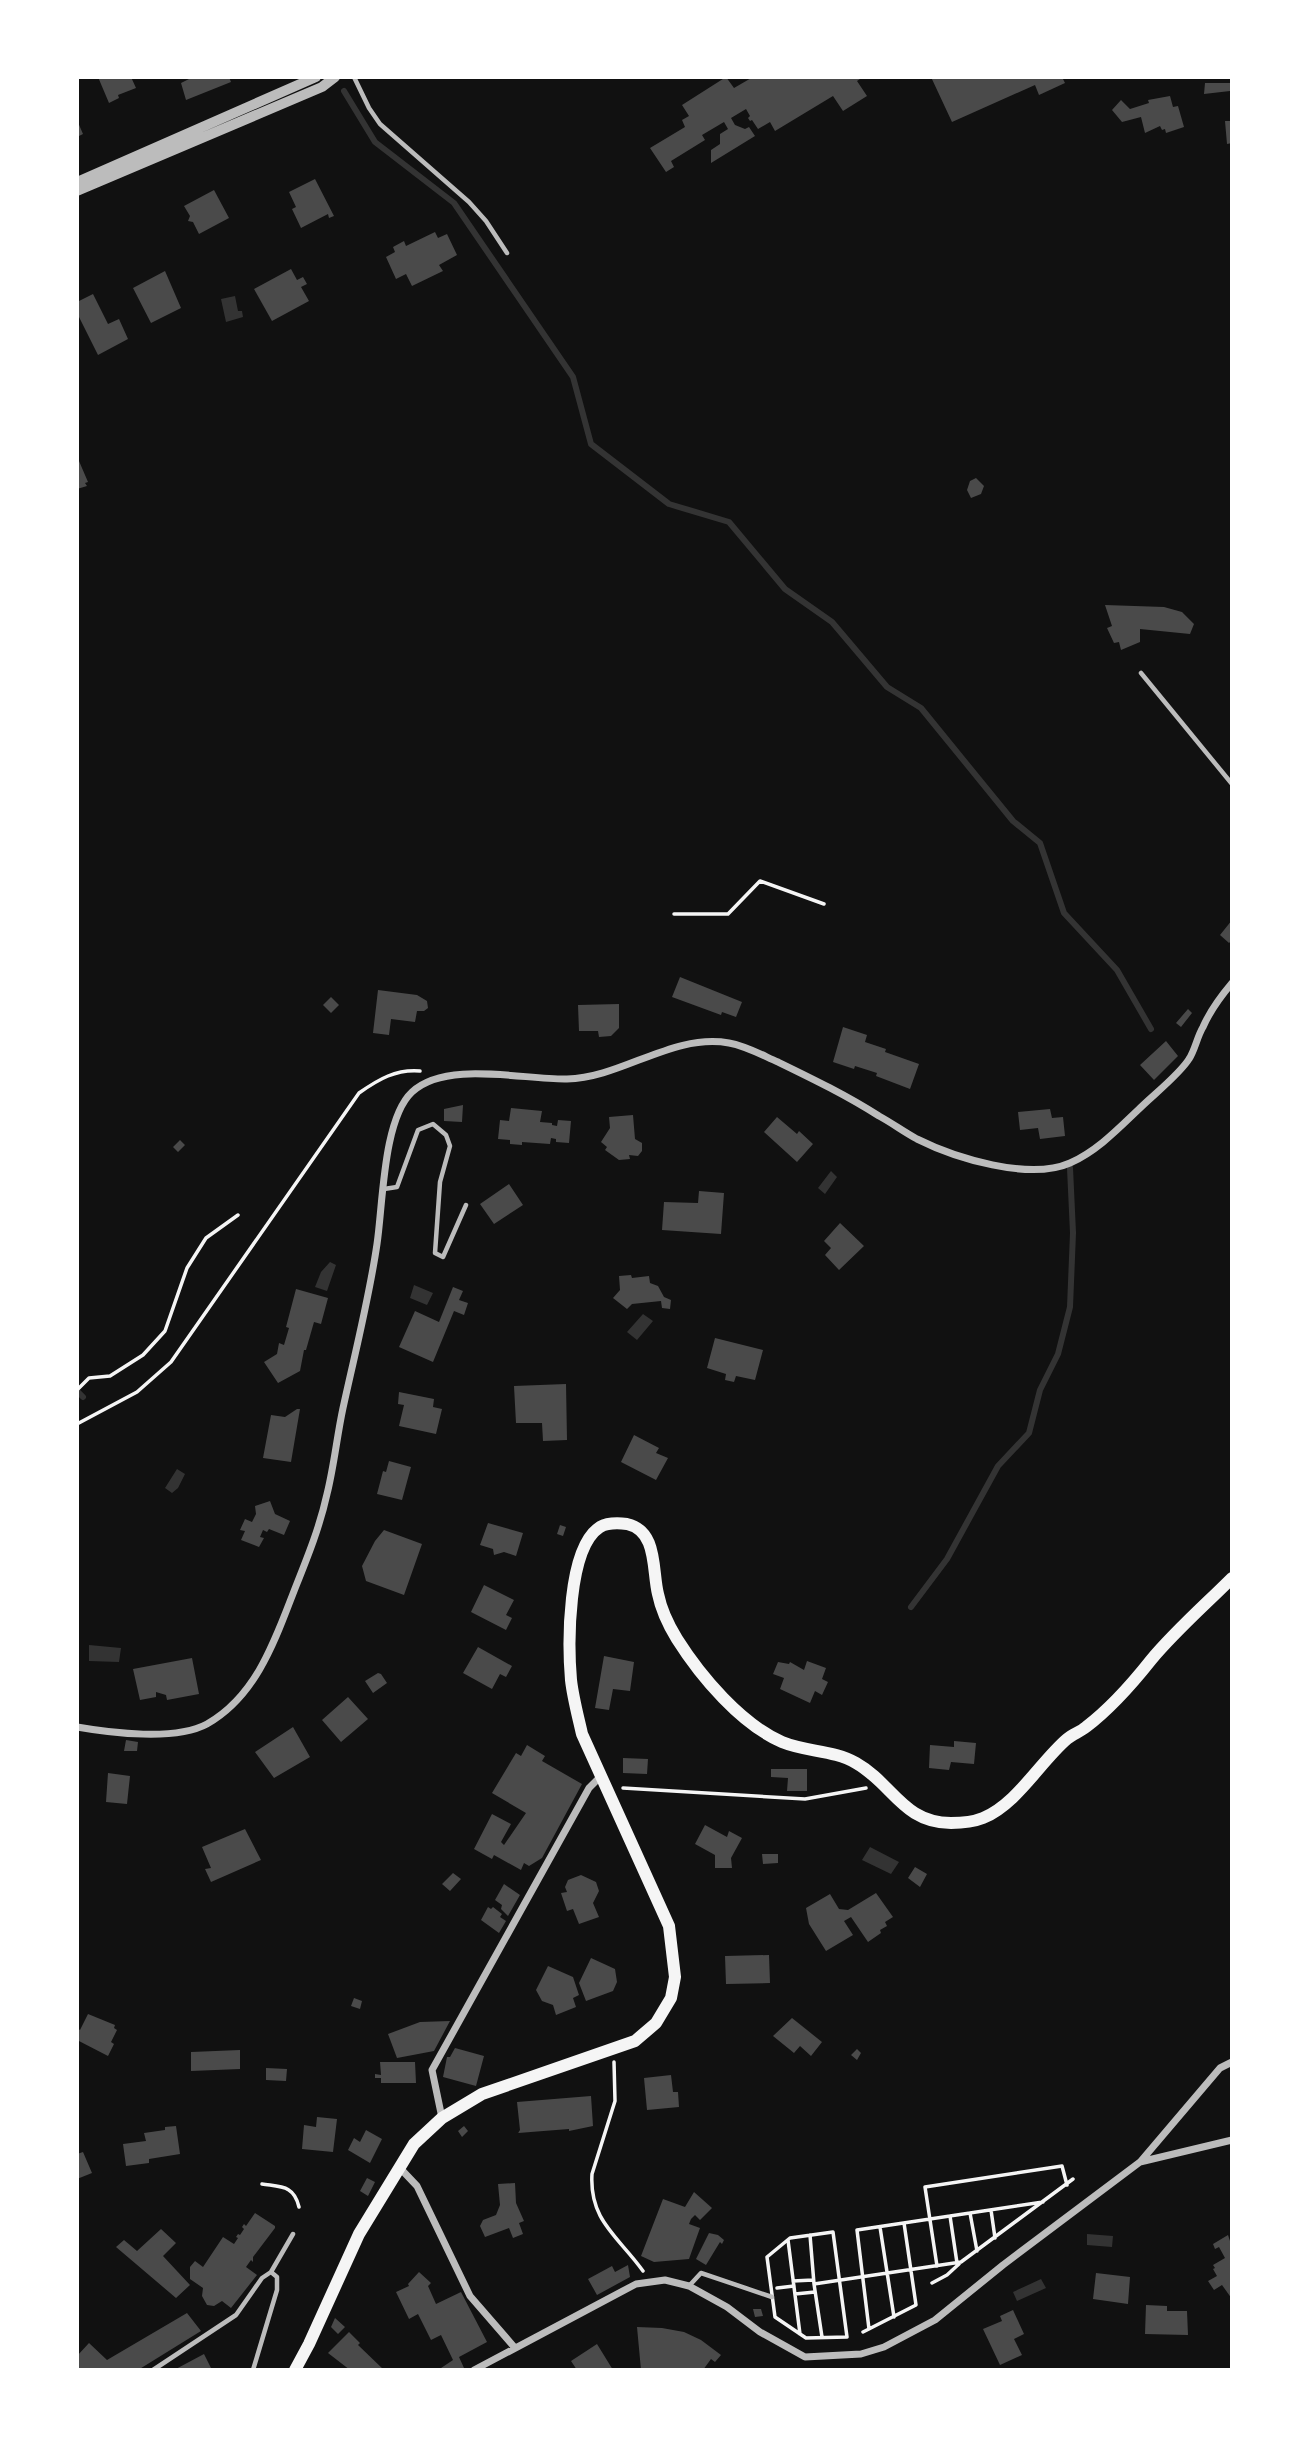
<svg xmlns="http://www.w3.org/2000/svg" width="1309" height="2447" viewBox="0 0 1309 2447" font-family="Ubuntu,sans-serif">
<style>
.water{fill:#333}
.lines{fill:none;stroke-linecap:round;stroke-linejoin:round}
.stream{stroke:#333;stroke-width:6}
.building{fill:#4a4a4a}
.path{stroke:#f5f5f5;stroke-width:3.5}
.service{stroke:#bcbcbc;stroke-width:4.5}
.minor{stroke:#bcbcbc;stroke-width:7}
.tertiary{stroke:#bcbcbc;stroke-width:10}
.secondary{stroke:#f5f5f5;stroke-width:12}
</style>
<rect width="100%" height="100%" fill="#111"/>
<!-- water -->
<path class="water" d="M 235,296 L 238,311 L 242,311 L 243,317 L 226,322 L 221,299 Z
M 831,1171 L 837,1177 L 825,1194 L 818,1188 Z
M 330,1262 L 336,1265 L 327,1291 L 315,1287 L 321,1272 Z
M 414,1285 L 433,1293 L 427,1305 L 410,1298 Z
M 643,1314 L 653,1321 L 637,1340 L 627,1332 Z
M 177,1469 L 185,1474 L 178,1488 L 172,1493 L 165,1488 Z
M 89,1645 L 121,1648 L 119,1662 L 89,1661 Z
M 870,1847 L 899,1862 L 891,1874 L 862,1860 Z
M 1087,2234 L 1113,2236 L 1112,2247 L 1087,2245 Z
M 1041,2279 L 1046,2288 L 1017,2301 L 1013,2292 Z"/>
<g class="lines">
<!-- stream -->
<path class="stream" d="M 344,91 L 375,142 L 454,203 L 573,377 L 591,444 L 669,504 L 729,522 L 785,589 L 832,622 L 887,687 L 921,708 L 1013,821 L 1040,843 L 1064,913 L 1117,970 L 1151,1029
M 77,1391 L 83,1397
M 911,1607 L 947,1559 L 998,1466 L 1029,1433 L 1040,1390 L 1058,1354 L 1070,1307 L 1073,1233 L 1070,1168"/>
</g>
<!-- building -->
<path class="building" d="M 98,77 L 131,77 L 136,88 L 118,95 L 119,98 L 109,103 Z
M 193,77 L 229,77 L 231,82 L 186,100 L 181,83 Z
M 726,77 L 734,88 L 753,77 L 863,77 L 857,81 L 867,96 L 843,111 L 833,96 L 775,131 L 770,122 L 758,129 L 752,120 L 750,121 L 748,118 L 750,116 L 746,109 L 731,118 L 735,125 L 745,129 L 749,127 L 755,136 L 711,163 L 711,150 L 720,144 L 720,134 L 728,129 L 724,122 L 702,135 L 705,140 L 671,161 L 674,167 L 666,172 L 650,148 L 685,127 L 682,120 L 689,116 L 682,105 Z
M 931,77 L 1062,77 L 1065,83 L 1039,95 L 1035,85 L 952,122 Z
M 1205,83 L 1230,83 L 1230,91 L 1204,94 Z
M 1170,96 L 1173,107 L 1178,106 L 1184,127 L 1166,133 L 1165,129 L 1162,130 L 1160,126 L 1145,133 L 1141,117 L 1122,122 L 1112,110 L 1121,100 L 1130,109 L 1149,103 L 1148,100 Z
M 77,120 L 83,134 L 77,137 Z
M 1225,121 L 1232,121 L 1232,143 L 1227,144 Z
M 315,179 L 334,216 L 329,218 L 328,214 L 301,228 L 292,209 L 296,207 L 289,192 Z
M 214,190 L 229,218 L 199,234 L 193,222 L 188,221 L 190,216 L 184,206 Z
M 435,232 L 438,238 L 447,234 L 457,255 L 439,265 L 443,271 L 412,286 L 406,274 L 396,279 L 386,257 L 395,252 L 393,247 L 404,241 L 406,246 Z
M 291,269 L 297,280 L 303,277 L 307,284 L 301,287 L 309,301 L 272,321 L 254,289 Z
M 165,271 L 181,308 L 151,323 L 133,288 Z
M 93,294 L 108,324 L 119,319 L 128,339 L 98,355 L 77,313 L 77,302 Z
M 77,461 L 79,461 L 88,482 L 85,483 L 87,486 L 77,489 Z
M 976,478 L 984,486 L 981,494 L 971,498 L 967,490 L 970,481 Z
M 1105,605 L 1164,607 L 1182,612 L 1194,624 L 1190,634 L 1140,629 L 1140,642 L 1121,650 L 1119,642 L 1114,643 L 1107,628 L 1112,626 Z
M 1232,920 L 1232,940 L 1229,943 L 1220,935 Z
M 680,977 L 742,1002 L 736,1017 L 722,1012 L 721,1015 L 672,997 Z
M 378,990 L 417,995 L 427,1001 L 428,1008 L 424,1011 L 417,1011 L 415,1022 L 391,1019 L 389,1035 L 373,1033 Z
M 331,997 L 339,1005 L 331,1013 L 323,1005 Z
M 619,1004 L 619,1028 L 611,1036 L 599,1037 L 598,1031 L 579,1031 L 578,1005 Z
M 1188,1009 L 1192,1013 L 1181,1027 L 1176,1023 Z
M 843,1027 L 867,1035 L 865,1042 L 886,1049 L 885,1052 L 919,1064 L 910,1089 L 876,1076 L 877,1073 L 855,1066 L 854,1069 L 833,1062 Z
M 1166,1041 L 1178,1056 L 1154,1080 L 1140,1065 Z
M 463,1105 L 462,1122 L 444,1121 L 444,1109 Z
M 511,1108 L 542,1111 L 540,1122 L 552,1123 L 552,1125 L 557,1126 L 558,1120 L 571,1121 L 569,1143 L 556,1142 L 556,1139 L 551,1138 L 550,1144 L 522,1142 L 522,1145 L 510,1144 L 510,1140 L 498,1139 L 500,1120 L 509,1121 Z
M 1050,1109 L 1052,1118 L 1063,1117 L 1065,1136 L 1040,1139 L 1038,1128 L 1020,1130 L 1018,1112 Z
M 633,1115 L 635,1139 L 642,1143 L 642,1151 L 638,1156 L 629,1155 L 630,1159 L 619,1160 L 605,1150 L 607,1147 L 601,1142 L 610,1128 L 609,1117 Z
M 777,1117 L 797,1134 L 799,1131 L 813,1144 L 797,1162 L 764,1132 Z
M 180,1140 L 185,1145 L 178,1152 L 173,1147 Z
M 509,1184 L 523,1205 L 494,1224 L 480,1204 Z
M 699,1191 L 724,1193 L 721,1234 L 662,1230 L 664,1202 L 698,1203 Z
M 840,1223 L 864,1246 L 839,1270 L 825,1255 L 831,1248 L 824,1241 Z
M 631,1275 L 632,1278 L 649,1276 L 650,1283 L 658,1286 L 664,1297 L 671,1300 L 670,1309 L 662,1308 L 661,1301 L 632,1304 L 627,1309 L 613,1298 L 620,1290 L 619,1276 Z
M 453,1287 L 463,1291 L 459,1300 L 468,1303 L 464,1315 L 454,1311 L 433,1362 L 399,1347 L 415,1311 L 439,1322 Z
M 296,1289 L 328,1298 L 321,1324 L 314,1322 L 306,1350 L 304,1350 L 300,1371 L 278,1383 L 264,1362 L 277,1354 L 279,1343 L 284,1345 L 289,1328 L 286,1327 Z
M 715,1338 L 763,1350 L 755,1380 L 736,1376 L 734,1382 L 725,1380 L 726,1374 L 707,1368 Z
M 566,1384 L 567,1440 L 543,1441 L 542,1423 L 516,1423 L 514,1386 Z
M 399,1392 L 434,1399 L 433,1407 L 442,1409 L 436,1434 L 399,1426 L 404,1405 L 398,1404 Z
M 297,1409 L 300,1409 L 291,1462 L 263,1458 L 271,1415 L 285,1417 Z
M 634,1435 L 659,1448 L 656,1453 L 668,1458 L 656,1480 L 621,1462 Z
M 389,1461 L 411,1467 L 402,1500 L 377,1494 L 383,1471 L 386,1472 Z
M 270,1501 L 275,1514 L 290,1521 L 284,1535 L 269,1529 L 267,1532 L 263,1530 L 260,1537 L 264,1538 L 259,1547 L 241,1540 L 245,1531 L 240,1530 L 245,1519 L 252,1522 L 256,1514 L 255,1506 Z
M 488,1523 L 523,1533 L 516,1556 L 504,1552 L 494,1555 L 493,1549 L 480,1545 Z
M 560,1525 L 566,1527 L 563,1536 L 557,1534 Z
M 384,1530 L 422,1544 L 404,1595 L 366,1581 L 362,1566 L 375,1541 Z
M 484,1585 L 514,1600 L 506,1615 L 512,1618 L 506,1630 L 471,1612 Z
M 478,1647 L 512,1666 L 506,1677 L 500,1674 L 492,1689 L 463,1673 Z
M 604,1656 L 634,1662 L 630,1691 L 613,1689 L 609,1710 L 595,1708 Z
M 192,1658 L 199,1694 L 167,1700 L 166,1695 L 156,1692 L 156,1697 L 140,1700 L 133,1669 Z
M 807,1661 L 826,1668 L 822,1679 L 828,1682 L 822,1695 L 815,1691 L 810,1703 L 780,1689 L 784,1678 L 773,1674 L 778,1662 L 789,1664 L 790,1662 L 804,1670 Z
M 378,1673 L 381,1674 L 387,1683 L 373,1693 L 365,1681 Z
M 348,1697 L 368,1719 L 341,1742 L 322,1720 Z
M 293,1727 L 310,1757 L 274,1778 L 255,1752 Z
M 126,1740 L 138,1742 L 137,1751 L 124,1751 Z
M 954,1741 L 976,1743 L 974,1764 L 951,1762 L 949,1770 L 929,1768 L 930,1745 L 954,1747 Z
M 527,1745 L 545,1756 L 542,1761 L 582,1784 L 542,1858 L 529,1866 L 524,1863 L 521,1870 L 494,1855 L 492,1859 L 474,1849 L 492,1814 L 511,1824 L 501,1842 L 504,1845 L 526,1813 L 492,1793 L 516,1753 L 521,1756 Z
M 623,1758 L 648,1759 L 647,1774 L 623,1773 Z
M 771,1769 L 807,1769 L 807,1791 L 787,1791 L 788,1778 L 771,1777 Z
M 108,1773 L 130,1776 L 127,1804 L 106,1802 Z
M 705,1825 L 727,1837 L 729,1831 L 742,1838 L 731,1858 L 732,1868 L 715,1868 L 715,1855 L 695,1844 Z
M 245,1829 L 261,1860 L 211,1882 L 205,1869 L 211,1868 L 202,1847 Z
M 762,1854 L 778,1854 L 778,1863 L 763,1864 Z
M 915,1867 L 927,1874 L 920,1887 L 908,1878 Z
M 453,1873 L 461,1879 L 450,1891 L 442,1884 Z
M 581,1875 L 596,1882 L 599,1891 L 593,1903 L 599,1917 L 579,1924 L 573,1909 L 567,1911 L 561,1893 L 567,1892 L 565,1887 L 568,1880 Z
M 504,1884 L 520,1895 L 508,1916 L 501,1909 L 502,1905 L 495,1900 Z
M 876,1893 L 893,1917 L 885,1922 L 887,1926 L 880,1930 L 881,1933 L 868,1942 L 851,1917 L 844,1921 L 853,1935 L 826,1951 L 809,1924 L 806,1908 L 830,1894 L 839,1909 L 848,1910 Z
M 488,1907 L 491,1909 L 493,1907 L 502,1914 L 500,1917 L 506,1921 L 499,1933 L 481,1920 Z
M 769,1955 L 770,1983 L 726,1984 L 725,1956 Z
M 591,1958 L 615,1969 L 617,1982 L 613,1991 L 586,2001 L 579,1983 Z
M 548,1966 L 573,1977 L 579,1995 L 573,1998 L 576,2007 L 556,2015 L 553,2005 L 542,2001 L 536,1990 Z
M 354,1998 L 362,2001 L 360,2009 L 351,2006 Z
M 88,2014 L 115,2025 L 114,2028 L 117,2030 L 111,2042 L 114,2044 L 108,2056 L 77,2040 L 77,2028 L 80,2030 Z
M 792,2018 L 822,2042 L 811,2056 L 800,2046 L 794,2053 L 773,2036 Z
M 450,2021 L 434,2051 L 397,2058 L 388,2034 L 420,2022 Z
M 455,2048 L 484,2056 L 476,2086 L 443,2077 L 447,2057 L 450,2057 Z
M 857,2049 L 861,2053 L 857,2060 L 851,2055 Z
M 240,2050 L 240,2069 L 191,2071 L 191,2052 Z
M 380,2062 L 415,2062 L 416,2083 L 381,2083 L 381,2078 L 375,2078 L 375,2074 L 381,2075 Z
M 266,2068 L 287,2069 L 286,2081 L 266,2080 Z
M 671,2075 L 673,2092 L 678,2092 L 679,2107 L 647,2110 L 644,2078 Z
M 591,2096 L 593,2126 L 569,2131 L 569,2129 L 518,2133 L 520,2130 L 517,2102 Z
M 317,2117 L 337,2119 L 333,2152 L 302,2149 L 304,2125 L 316,2127 Z
M 176,2126 L 180,2154 L 149,2159 L 149,2163 L 126,2166 L 123,2144 L 146,2141 L 144,2133 L 165,2130 L 165,2127 Z
M 464,2126 L 468,2131 L 462,2137 L 458,2131 Z
M 366,2130 L 382,2139 L 370,2163 L 348,2150 L 354,2138 L 360,2142 Z
M 83,2152 L 92,2173 L 77,2179 L 77,2154 Z
M 367,2178 L 375,2182 L 368,2196 L 360,2191 Z
M 515,2183 L 516,2203 L 524,2221 L 519,2223 L 523,2234 L 513,2238 L 509,2228 L 485,2237 L 480,2226 L 483,2220 L 496,2215 L 500,2205 L 498,2184 Z
M 694,2192 L 712,2208 L 700,2220 L 695,2215 L 691,2219 L 689,2224 L 700,2228 L 689,2259 L 654,2262 L 641,2256 L 663,2199 L 685,2207 Z
M 255,2213 L 275,2226 L 275,2228 L 253,2257 L 253,2262 L 251,2260 L 246,2267 L 257,2275 L 231,2308 L 222,2301 L 214,2306 L 207,2305 L 202,2296 L 203,2288 L 190,2279 L 190,2267 L 195,2261 L 203,2267 L 223,2237 L 234,2244 L 238,2238 L 236,2237 L 238,2234 L 240,2235 L 244,2229 L 242,2227 L 244,2224 L 246,2226 Z
M 161,2229 L 176,2243 L 163,2256 L 190,2285 L 176,2298 L 116,2247 L 124,2240 L 137,2251 Z
M 709,2233 L 718,2235 L 724,2240 L 722,2244 L 720,2242 L 706,2265 L 696,2259 Z
M 1228,2235 L 1232,2247 L 1232,2299 L 1222,2285 L 1214,2290 L 1208,2281 L 1217,2276 L 1213,2269 L 1215,2268 L 1213,2265 L 1225,2258 L 1219,2247 L 1215,2249 L 1213,2244 Z
M 628,2265 L 630,2277 L 597,2295 L 588,2279 L 612,2266 L 615,2272 Z
M 419,2272 L 431,2283 L 428,2286 L 436,2304 L 461,2292 L 487,2342 L 459,2357 L 464,2368 L 461,2370 L 438,2370 L 453,2360 L 441,2335 L 431,2340 L 418,2314 L 409,2319 L 396,2292 L 409,2286 L 408,2284 Z
M 1096,2273 L 1130,2277 L 1128,2304 L 1093,2299 Z
M 1146,2305 L 1167,2306 L 1167,2311 L 1187,2311 L 1188,2335 L 1145,2334 Z
M 753,2309 L 761,2309 L 763,2316 L 755,2317 Z
M 1013,2310 L 1024,2334 L 1014,2339 L 1022,2355 L 1000,2365 L 983,2329 L 1002,2321 L 1000,2316 Z
M 187,2313 L 201,2331 L 138,2370 L 77,2370 L 77,2356 L 89,2343 L 107,2360 Z
M 335,2318 L 345,2327 L 338,2334 L 331,2327 Z
M 637,2327 L 662,2328 L 684,2332 L 701,2340 L 721,2355 L 715,2362 L 711,2359 L 703,2370 L 641,2370 Z
M 349,2332 L 360,2343 L 358,2345 L 384,2370 L 350,2370 L 328,2353 Z
M 597,2344 L 613,2370 L 577,2370 L 571,2361 Z
M 204,2354 L 212,2370 L 174,2370 Z"/>
<g class="lines">
<!-- path -->
<path class="path" d="M 674,914 L 728,914 L 760,881 L 824,904
M 77,1390 L 89,1378 L 110,1376 L 143,1355 L 165,1331 L 187,1268 L 206,1238 L 238,1215
M 77,1424 L 137,1392 L 171,1362 L 359,1093 C 379,1079 396,1069 420,1071
M 623,1788 L 805,1799 L 866,1788
M 614,2062 L 615,2101 L 592,2174 C 589,2221 619,2237 643,2271
M 262,2184 C 281,2187 294,2185 299,2207
M 991,2210 L 995,2238
M 970,2213 L 977,2251
M 950,2216 L 957,2263
M 880,2227 L 894,2317
M 833,2232 L 847,2337 L 806,2338 L 775,2317 L 767,2257 L 790,2238 Z
M 810,2235 L 814,2284 L 822,2337
M 788,2240 L 800,2334
M 937,2266 L 925,2187 L 1062,2166 L 1067,2185
M 793,2281 L 813,2280
M 932,2283 L 947,2275 L 959,2264
M 814,2284 L 961,2262 L 1073,2179
M 777,2288 L 794,2286
M 795,2294 L 815,2292
M 869,2329 L 857,2230 L 1043,2202
M 863,2332 L 916,2305 L 904,2223"/>
<!-- service -->
<path class="service" d="M 354,77 L 369,108 L 380,124 L 469,202 L 486,221 L 507,253
M 1141,673 L 1232,784
M 384,1189 L 397,1187 L 418,1130 L 433,1124 L 446,1135 L 450,1146 L 440,1182 L 435,1253 L 443,1257 L 466,1205
M 689,2286 L 701,2273 L 772,2297
M 153,2370 L 236,2315 L 262,2278 L 271,2272 L 293,2234
M 253,2370 L 277,2290 L 277,2277 L 271,2272"/>
<!-- minor -->
<path class="minor" d="M 77,1727 C 111,1733 176,1741 207,1724 C 258,1695 276,1637 296,1586 C 308,1556 320,1526 327,1494 C 334,1466 337,1436 343,1408 C 355,1353 369,1299 377,1244 C 383,1204 383,1119 412,1092 C 446,1060 524,1080 567,1079 C 622,1078 672,1033 729,1043 C 746,1046 762,1055 778,1062 C 813,1079 846,1095 879,1116 C 892,1123 904,1132 917,1139 C 955,1158 1029,1181 1070,1163 C 1097,1151 1118,1129 1139,1109 C 1153,1095 1179,1075 1189,1059 C 1195,1050 1197,1037 1203,1027 C 1210,1011 1221,996 1232,983
M 442,2118 L 432,2070 L 589,1788 L 601,1776
M 1141,2161 L 1220,2068 L 1232,2062
M 399,2167 L 417,2186 L 470,2296 L 515,2348
M 474,2370 L 636,2284 L 665,2280 L 689,2286 L 727,2307 L 760,2332 L 805,2357 L 861,2354 L 884,2347 L 935,2320 L 1003,2265 L 1140,2162 L 1232,2140"/>
<!-- tertiary -->
<path class="tertiary" d="M 77,182 L 316,77
M 77,191 L 322,87 L 335,77"/>
<!-- secondary -->
<path class="secondary" d="M 295,2370 L 309,2344 L 359,2234 L 414,2144 L 442,2118 L 482,2094 L 635,2041 L 656,2023 L 671,1998 L 675,1977 L 669,1926 L 582,1734 C 578,1716 573,1698 571,1680 C 568,1645 567,1548 600,1527 C 607,1523 619,1523 627,1524 C 658,1531 652,1570 658,1594 C 661,1609 669,1626 677,1639 C 701,1677 741,1724 782,1742 C 806,1752 834,1750 856,1763 C 893,1784 903,1823 951,1823 C 961,1823 973,1822 983,1818 C 1017,1804 1040,1762 1067,1739 C 1073,1734 1080,1732 1086,1727 C 1111,1708 1132,1684 1151,1660 C 1175,1631 1205,1605 1232,1578"/>
</g>
<!-- border -->
<rect width="1309" height="2447" fill="none" stroke="#ffffff" stroke-width="158"/>
</svg>
